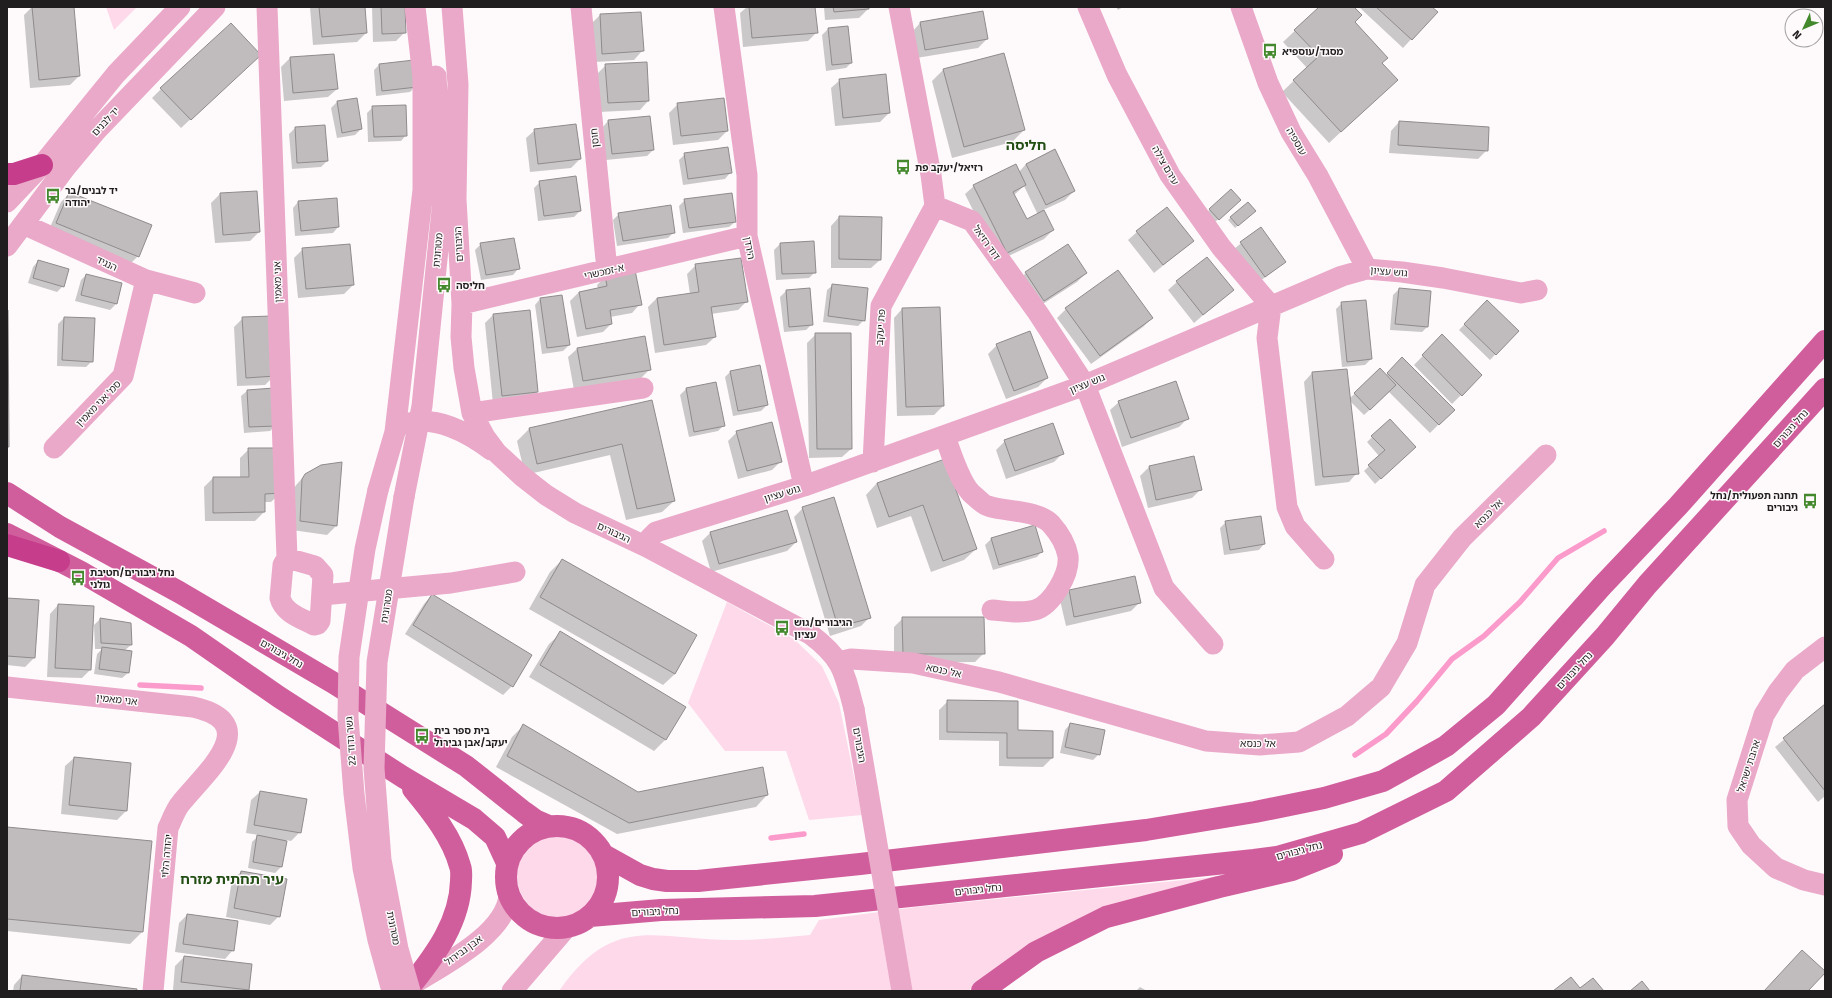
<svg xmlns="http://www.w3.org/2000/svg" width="1832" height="998" viewBox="0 0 1832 998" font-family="'Fira Sans','Noto Sans Hebrew',sans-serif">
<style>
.green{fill:#fed9ea}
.shadow{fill:#0003;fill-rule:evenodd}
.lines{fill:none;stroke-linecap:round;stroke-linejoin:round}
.stream{stroke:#fb9bcb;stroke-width:5.5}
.building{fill:#c0bcbe;stroke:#8f8b8d}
.minor{stroke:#eaa9c8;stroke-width:21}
.major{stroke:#d15e9c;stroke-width:22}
.highway{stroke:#c63d8c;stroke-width:22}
.minor-bridge{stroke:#eaa9c8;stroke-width:21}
.labels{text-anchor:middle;stroke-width:3;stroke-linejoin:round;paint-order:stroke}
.poi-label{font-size:10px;font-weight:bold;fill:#201e1f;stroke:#fefafc;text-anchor:start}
.street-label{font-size:10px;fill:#201e1f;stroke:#fefafc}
.district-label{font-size:14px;font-weight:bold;fill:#224e14;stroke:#fefafc}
</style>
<rect width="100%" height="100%" fill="#fefafc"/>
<!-- green -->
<path class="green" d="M 106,7 L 137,7 L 114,30 Z
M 727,602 L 794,639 L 822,666 L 839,703 L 862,815 L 809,820 L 786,751 L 725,751 L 688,703 Z
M517 876a42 42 0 1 1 84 0a42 42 0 1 1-84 0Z
M 1233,875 L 996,970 L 968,991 L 913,991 L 912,989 L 907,991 L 559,991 C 615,911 656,941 737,940 C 761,940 786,937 810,935 L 819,920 L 916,907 Z"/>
<!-- shadow -->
<path class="shadow" d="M 32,7 L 73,7 L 79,76 L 70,85 L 30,88 L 24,15 Z
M 310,7 L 364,7 L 366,33 L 357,42 L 313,45 Z
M 372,7 L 404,7 L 405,32 L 396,41 L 373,42 Z
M 591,7 L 613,7 L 591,8 Z
M 747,7 L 814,7 L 817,32 L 808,41 L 743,47 L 740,13 Z
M 824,7 L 868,7 L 868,9 L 859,18 L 825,20 Z
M 1116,7 L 1123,7 L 1118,10 Z
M 1320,7 L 1353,7 L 1353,22 L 1381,63 L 1385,91 L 1329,143 L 1282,92 L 1307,68 L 1283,42 Z
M 1359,7 L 1431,7 L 1436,12 L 1403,48 Z
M 600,15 L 642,51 L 634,60 L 594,62 L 591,24 Z
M 920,23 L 987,39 L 978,48 L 916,58 L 912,32 Z
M 847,27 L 851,63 L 846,68 L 826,71 L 822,35 L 828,29 Z
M 290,58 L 337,89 L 328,97 L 284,101 L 281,67 Z
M 251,63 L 181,128 L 152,98 L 161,89 Z
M 379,65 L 416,86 L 410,92 L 376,96 L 374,70 Z
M 606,65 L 648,101 L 640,110 L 599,112 L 597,74 Z
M 943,70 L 1024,130 L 1012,142 L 952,158 L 932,81 Z
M 840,80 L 889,113 L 880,122 L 835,126 L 831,88 Z
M 337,102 L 361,129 L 355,135 L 337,138 L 331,108 Z
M 678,104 L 727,131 L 718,140 L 673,145 L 669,113 Z
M 373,107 L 406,135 L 401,141 L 368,142 L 367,113 Z
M 608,121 L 653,150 L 647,156 L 606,160 L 603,127 Z
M 1399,122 L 1487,150 L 1478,159 L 1389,153 L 1391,131 Z
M 295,128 L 327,161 L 321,167 L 292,169 L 289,134 Z
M 535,130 L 580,159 L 571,168 L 530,172 L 526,138 Z
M 685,154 L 730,173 L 725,179 L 683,185 L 679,160 Z
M 1026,164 L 1074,191 L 1065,200 L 1043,210 L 1053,230 L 1044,239 L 998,261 L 965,194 L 974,186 L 1019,172 ZM 1024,186 L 1038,215 L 1026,220 L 1014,195 Z
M 540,182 L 580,211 L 574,217 L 538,221 L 534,188 Z
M 1231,190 L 1233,205 L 1212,225 L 1204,215 Z
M 256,192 L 259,232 L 250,241 L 215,243 L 211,203 L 220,194 Z
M 70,193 L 138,256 L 129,265 L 48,232 L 61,202 Z
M 685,200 L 735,222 L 729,227 L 683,233 L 679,206 Z
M 298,202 L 338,227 L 333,233 L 295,236 L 293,208 Z
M 1248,203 L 1252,213 L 1235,228 L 1228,220 Z
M 619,214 L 674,232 L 668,238 L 617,246 L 613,220 Z
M 839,217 L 880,260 L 871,268 L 831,268 L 831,226 Z
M 1260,228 L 1285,262 L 1259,282 L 1234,249 Z
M 1137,232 L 1193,241 L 1154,273 L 1128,240 Z
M 481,244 L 518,269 L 513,275 L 481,280 L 475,250 Z
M 780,244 L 815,272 L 809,278 L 776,280 L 774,250 Z
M 303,249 L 353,285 L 344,294 L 298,298 L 294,258 Z
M 38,261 L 63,286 L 57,292 L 28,283 L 33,267 Z
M 696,265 L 747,301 L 738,310 L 711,314 L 715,337 L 706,345 L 655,353 L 648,307 L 657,298 L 690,294 L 687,274 Z
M 1026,273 L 1086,273 L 1077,282 L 1035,309 L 1017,281 Z
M 86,275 L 121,283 L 116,304 L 110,310 L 75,301 L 81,280 Z
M 606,276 L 640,304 L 632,313 L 610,317 L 611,324 L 603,332 L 577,337 L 570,301 L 579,292 L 598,289 L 597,285 Z
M 1177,282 L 1232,290 L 1194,323 L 1168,290 Z
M 833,285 L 864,320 L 858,326 L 823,322 L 827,290 Z
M 809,289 L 812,324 L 806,330 L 784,332 L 780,297 L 786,291 Z
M 1399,289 L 1427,327 L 1422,332 L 1390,330 L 1393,295 Z
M 540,299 L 569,345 L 563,351 L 542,354 L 535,305 Z
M 1487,301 L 1518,331 L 1490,360 L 1459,330 Z
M 1342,303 L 1371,359 L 1365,365 L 1342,367 L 1336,309 Z
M 902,309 L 943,406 L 934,415 L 897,416 L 894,318 Z
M 1066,309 L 1152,318 L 1143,327 L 1091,364 L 1057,318 Z
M 493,315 L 537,392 L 528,400 L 493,404 L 485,323 Z
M 64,318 L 92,361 L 86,367 L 57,366 L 58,324 Z
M 243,318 L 274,376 L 265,385 L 237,386 L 234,327 Z
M 816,334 L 851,449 L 842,457 L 809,458 L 807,343 Z
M 1442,336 L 1481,375 L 1452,404 L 1414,365 Z
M 997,345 L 1047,378 L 1038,387 L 1006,399 L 988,354 Z
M 577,349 L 650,369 L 641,378 L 574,390 L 568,357 Z
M 1402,359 L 1453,410 L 1430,433 L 1389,392 L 1364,415 L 1349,400 L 1357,473 L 1349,482 L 1315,486 L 1304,382 L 1312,373 L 1349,399 L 1380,370 L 1386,375 Z
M 730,372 L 767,405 L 761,411 L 733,416 L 725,377 Z
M 716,383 L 724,425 L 718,431 L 689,437 L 680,395 L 686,389 Z
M 247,391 L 276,425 L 270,431 L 244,433 L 241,396 Z
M 651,401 L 674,501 L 662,512 L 626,520 L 610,455 L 525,475 L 517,441 L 529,429 Z
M 1119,402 L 1188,418 L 1179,427 L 1122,447 L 1110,410 Z
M 1390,420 L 1409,452 L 1375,484 L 1364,471 L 1379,456 L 1367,442 Z
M 737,432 L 781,461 L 772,470 L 738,479 L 728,441 Z
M 1005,441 L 1063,453 L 1054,462 L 1006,479 L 996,450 Z
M 249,449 L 280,493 L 271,502 L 264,502 L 264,512 L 255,521 L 205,521 L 204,487 L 213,478 L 240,478 L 240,458 Z
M 944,460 L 976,549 L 964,560 L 931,572 L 911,516 L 877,528 L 866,495 L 877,483 Z
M 341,463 L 336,526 L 327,535 L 292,530 L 294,488 L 297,484 L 306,474 Z
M 1149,467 L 1201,489 L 1192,498 L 1148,508 L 1140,476 Z
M 803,508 L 869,618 L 861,626 L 830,636 L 794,517 Z
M 1226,522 L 1264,544 L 1259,550 L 1224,555 L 1220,528 Z
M 1034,526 L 1042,551 L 1037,557 L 993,570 L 985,545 L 991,539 Z
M 711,532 L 796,542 L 787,551 L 711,572 L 702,541 Z
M 562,560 L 696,636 L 675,674 L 663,685 L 529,609 L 550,572 Z
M 1135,577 L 1140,602 L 1131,611 L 1066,626 L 1060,600 L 1069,591 Z
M 432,595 L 512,686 L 503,695 L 405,634 L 424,604 Z
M 7,599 L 38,601 L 34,658 L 25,667 L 7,665 Z
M 58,605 L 90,670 L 82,678 L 47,677 L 50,614 Z
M 903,618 L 984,653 L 975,662 L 894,663 L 894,627 Z
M 100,619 L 131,645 L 124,651 L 128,673 L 122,678 L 94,674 L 97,654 L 102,649 L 95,649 L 94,625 Z
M 561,633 L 685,707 L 665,740 L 654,751 L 529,677 L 549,644 Z
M 948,701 L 1017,731 L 1052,758 L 1043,767 L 999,766 L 999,741 L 939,740 L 939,710 Z
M 1825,706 L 1825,796 L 1818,802 L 1775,747 Z
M 1070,724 L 1099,754 L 1093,760 L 1060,753 L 1065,730 Z
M 523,726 L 638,793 L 767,795 L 756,807 L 617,834 L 496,767 L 512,737 Z
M 74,758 L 130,763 L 126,811 L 117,820 L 61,814 L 65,766 Z
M 260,792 L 300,832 L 291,841 L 286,840 L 281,867 L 275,873 L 248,868 L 252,842 L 259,835 L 246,833 L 251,800 Z
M 7,828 L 151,842 L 142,932 L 130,944 L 7,931 Z
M 241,872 L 279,916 L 270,925 L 226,917 L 232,880 Z
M 187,915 L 233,950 L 225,959 L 175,952 L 179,923 Z
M 184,957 L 248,989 L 247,991 L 173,990 L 175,966 Z
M 22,976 L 136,991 L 13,991 L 14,985 Z
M 1140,987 L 1147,991 L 1136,991 Z"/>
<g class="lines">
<!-- stream -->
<path class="stream" d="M 140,685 L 201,688
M 1355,755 L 1386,734 L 1417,701 L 1452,659 L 1484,636 L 1520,602 L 1558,558 L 1604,531
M 771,838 L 804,834"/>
</g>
<!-- building -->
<path class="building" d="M 32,7 L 74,7 L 80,76 L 39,80 Z
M 319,7 L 365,7 L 367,33 L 322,37 Z
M 381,7 L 405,7 L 406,33 L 382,34 Z
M 749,7 L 815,7 L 818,33 L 752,38 Z
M 833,7 L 869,7 L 869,9 L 834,12 Z
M 1319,7 L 1354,7 L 1362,15 L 1355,22 L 1388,58 L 1382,63 L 1398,80 L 1341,132 L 1293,80 L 1319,56 L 1294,30 Z
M 1376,7 L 1432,7 L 1438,12 L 1412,40 Z
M 983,11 L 988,39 L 925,50 L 920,22 Z
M 641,12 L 644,51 L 602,54 L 600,14 Z
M 231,23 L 261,55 L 191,120 L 160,88 Z
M 848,26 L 852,63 L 832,65 L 828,28 Z
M 1004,53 L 1025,130 L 964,147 L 943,69 Z
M 334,54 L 338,89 L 293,93 L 290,57 Z
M 414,60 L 417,87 L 382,91 L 379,64 Z
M 647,62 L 649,101 L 608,103 L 605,64 Z
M 886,74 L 890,113 L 843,118 L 839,79 Z
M 357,98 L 362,129 L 342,133 L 337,101 Z
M 724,98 L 728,131 L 681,136 L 677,103 Z
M 406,105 L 407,136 L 374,137 L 372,106 Z
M 650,116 L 654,150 L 612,154 L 608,120 Z
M 1399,121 L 1489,127 L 1488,151 L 1398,145 Z
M 576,124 L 581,159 L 538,164 L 534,129 Z
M 325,125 L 328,161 L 297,163 L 295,127 Z
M 728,147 L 732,173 L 688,179 L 684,153 Z
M 1055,149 L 1075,191 L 1046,205 L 1026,164 Z
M 1016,164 L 1026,185 L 1013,192 L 1027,219 L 1044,210 L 1054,230 L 1007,253 L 973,185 Z
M 576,176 L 581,211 L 544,216 L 539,181 Z
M 1231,189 L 1241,200 L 1219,220 L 1209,209 Z
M 257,191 L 260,232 L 223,235 L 220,193 Z
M 69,192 L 152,225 L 139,257 L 56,223 Z
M 732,193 L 736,222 L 689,228 L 684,199 Z
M 337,198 L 339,227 L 301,231 L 298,201 Z
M 1248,202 L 1256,211 L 1238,226 L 1230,217 Z
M 671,205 L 675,233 L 623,241 L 618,213 Z
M 1167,207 L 1194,241 L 1163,265 L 1136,231 Z
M 839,216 L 882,217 L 881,260 L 839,259 Z
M 1261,227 L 1286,262 L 1265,277 L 1240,242 Z
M 514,238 L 520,269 L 486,275 L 480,243 Z
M 814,241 L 816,273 L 782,274 L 780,243 Z
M 350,244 L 354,285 L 306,289 L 302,248 Z
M 1068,244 L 1087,273 L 1044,301 L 1025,272 Z
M 1207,257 L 1234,290 L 1203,315 L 1176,281 Z
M 741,258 L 748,302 L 711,307 L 716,337 L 664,345 L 657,298 L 699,292 L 695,264 Z
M 38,260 L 69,269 L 64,287 L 33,278 Z
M 635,270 L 642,305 L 610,310 L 612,324 L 586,329 L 579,292 L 607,286 L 605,275 Z
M 1118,270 L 1153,318 L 1100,356 L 1065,308 Z
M 86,274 L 122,283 L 117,304 L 81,295 Z
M 832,284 L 868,288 L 865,321 L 828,316 Z
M 810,288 L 813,325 L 789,327 L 786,290 Z
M 1399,288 L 1431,291 L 1428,327 L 1395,324 Z
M 562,295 L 570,345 L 547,348 L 540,298 Z
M 1366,300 L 1372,359 L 1347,362 L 1341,302 Z
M 1487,300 L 1519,331 L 1496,355 L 1464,324 Z
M 940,307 L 944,406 L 906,407 L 902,308 Z
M 7,310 L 8,310 L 9,447 L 7,447 Z
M 530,310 L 538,392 L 502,396 L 493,314 Z
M 272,316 L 275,376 L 246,378 L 242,317 Z
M 64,317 L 95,318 L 93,362 L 62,360 Z
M 1030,331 L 1048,378 L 1014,391 L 996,344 Z
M 815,333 L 851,333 L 852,449 L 817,449 Z
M 1442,334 L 1482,375 L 1462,396 L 1422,355 Z
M 645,336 L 651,370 L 583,381 L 577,348 Z
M 1402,357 L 1455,410 L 1439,425 L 1387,373 Z
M 760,365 L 768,405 L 738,411 L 730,371 Z
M 1380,368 L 1396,385 L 1370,410 L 1354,393 Z
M 1347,369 L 1359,474 L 1323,477 L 1312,372 Z
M 1176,381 L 1189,419 L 1131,438 L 1118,401 Z
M 716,382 L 725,426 L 694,432 L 686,388 Z
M 274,388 L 277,426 L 249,427 L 247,390 Z
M 652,400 L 675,501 L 637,509 L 622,444 L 537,464 L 529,428 Z
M 1390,419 L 1416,447 L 1381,479 L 1368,465 L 1385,450 L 1371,436 Z
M 772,422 L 782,462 L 747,471 L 736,431 Z
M 1053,423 L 1064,454 L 1015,471 L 1004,440 Z
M 248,448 L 280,448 L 281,493 L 265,494 L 265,512 L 213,513 L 213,477 L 249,477 Z
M 1194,456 L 1202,490 L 1156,500 L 1149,466 Z
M 945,459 L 977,549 L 943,561 L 923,505 L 889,517 L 877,483 Z
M 342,462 L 337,526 L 300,521 L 302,479 L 305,474 L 321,465 Z
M 834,497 L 871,618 L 838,627 L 802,507 Z
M 787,510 L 797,542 L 719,564 L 710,532 Z
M 1261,516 L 1265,544 L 1230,550 L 1225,521 Z
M 1035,525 L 1043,552 L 999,565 L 991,538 Z
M 562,559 L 697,635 L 675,674 L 540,597 Z
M 1135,576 L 1141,603 L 1074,617 L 1069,590 Z
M 432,594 L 532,655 L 513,687 L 413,625 Z
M 7,598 L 39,600 L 35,658 L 7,656 Z
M 58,604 L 94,606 L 91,670 L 55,668 Z
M 902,617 L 984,617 L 985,654 L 903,654 Z
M 100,618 L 131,623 L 132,645 L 101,643 Z
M 560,631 L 686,707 L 666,740 L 540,665 Z
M 102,647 L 132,651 L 129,673 L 99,669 Z
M 947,700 L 1018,701 L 1018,730 L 1053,731 L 1053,758 L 1007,758 L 1007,733 L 947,732 Z
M 1825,704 L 1825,791 L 1783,738 Z
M 1070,723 L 1105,730 L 1100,755 L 1065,747 Z
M 523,724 L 638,792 L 763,767 L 768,795 L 629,823 L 507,756 Z
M 74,757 L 131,763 L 127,811 L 69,805 Z
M 260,791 L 307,799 L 301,833 L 254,825 Z
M 7,827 L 152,841 L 143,932 L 7,919 Z
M 257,835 L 287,841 L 282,867 L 253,862 Z
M 241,871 L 287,879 L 280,917 L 234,908 Z
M 187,914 L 238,921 L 234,951 L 183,944 Z
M 1802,950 L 1825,971 L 1825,973 L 1808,991 L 1764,991 Z
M 184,956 L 252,964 L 249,990 L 181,982 Z
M 22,975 L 137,989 L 137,991 L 20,991 Z
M 1571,977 L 1580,988 L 1593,978 L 1604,991 L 1553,991 Z
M 1642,981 L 1650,991 L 1630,991 Z"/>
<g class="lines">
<!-- minor -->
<path class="minor" d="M 267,7 L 287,558
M 452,7 L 458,84 L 456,199 L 462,304 L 461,337 L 464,368 L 472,413 L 485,437 L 497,453 L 523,477 L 546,495 L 575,513 L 647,547 L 810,634 C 843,659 844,671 854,709
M 581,7 L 607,270
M 724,7 L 747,175 L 747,236 L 804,486
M 899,7 L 931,175 L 935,206
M 1088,7 L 1117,75 L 1170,175 L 1221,247 L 1271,306 L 1267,338 L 1287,507 L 1295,526 L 1324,559
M 1241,7 L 1268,83 L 1291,132 L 1318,176 L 1367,269
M 436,76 L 438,110 L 437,197
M 7,202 L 42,165 L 116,74 L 180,7
M 935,206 L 972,221 L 1038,313 L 1085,385 L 1164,588 L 1213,644
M 23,224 L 146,280 L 195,293
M 7,246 L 66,167 L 96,131 L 215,7
M 462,304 L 747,236
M 472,413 L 643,388
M 406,424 C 434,414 469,433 491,450
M 945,436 C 950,451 960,482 971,493 C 976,497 983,505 988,506 C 1006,512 1038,510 1051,524 C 1059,533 1066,545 1068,556 C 1070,574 1052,605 1035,610 C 1021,614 1006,611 992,610
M 54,448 L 123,376 L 146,280
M 873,462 L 881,306 L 935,206
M 378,490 L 395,432 L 423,190 L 423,77 L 415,7
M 404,497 L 422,406 L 445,181
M 647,547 L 650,538 L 656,532 L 804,486 L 1085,385 L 1342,276 L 1367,269 L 1402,272 L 1443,278 L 1521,293 L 1537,290
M 287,558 L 315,566 L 323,575 L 320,621 L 318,624 L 314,625 C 301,618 284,613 280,598 L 283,565 Z
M 322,595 L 451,583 L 515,572
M 1825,647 L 1795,670 L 1778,692 L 1764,715 L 1737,800 L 1738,826 L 1751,845 L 1776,868 L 1804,880 L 1825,885
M 839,662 L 851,659 L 913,663 L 999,682 L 1206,741 L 1260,745 L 1299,742 L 1347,716 L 1381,687 L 1407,643 L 1425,585 L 1462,538 L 1546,455
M 7,687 L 193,707 C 266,723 204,774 181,803 C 175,810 172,820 168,828 L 153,991
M 413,984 C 443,965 506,934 509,895
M 512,991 L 567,927"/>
<!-- major -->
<path class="major" d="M 7,493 L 60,527 L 179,592 L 332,682 L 466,766 L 524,812 L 535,820 L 549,826
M 7,534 L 81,572 L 191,636 L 279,697 L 403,777 L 474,819 L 495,837 L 507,863
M506 877a51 51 0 1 1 102 0a51 51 0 1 1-102 0Z
M 604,855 L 640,875 L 653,879 L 667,881 L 698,881 L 860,864 L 1146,830 L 1255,812 L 1324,798 L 1383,781 L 1446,746 L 1496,705 L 1602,586 L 1678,506 L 1825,341
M 590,916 L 661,910 L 815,906 L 1254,860 L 1277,857 L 1361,833 L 1446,791 L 1531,717 L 1605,636 L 1647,585 L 1825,389
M 412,984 C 436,954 460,921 461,881 C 461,877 462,871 460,866 C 452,837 432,812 413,789
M 982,991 L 1036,952 L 1106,917 L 1219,887 L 1292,870 L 1332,854"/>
<!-- highway -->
<path class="highway" d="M 7,174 L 14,174 L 42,165
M 7,545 L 59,561"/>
<!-- minor-bridge -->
<path class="minor-bridge" d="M 378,490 L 365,549 L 349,657 L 348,717 L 354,794 L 363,868 L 378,940 L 392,991
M 404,497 L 377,662 L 374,768 L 381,860 L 398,949 L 410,991
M 854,709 L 902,991"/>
</g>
<!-- icons -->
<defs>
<g id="bus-bare" transform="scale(1.2)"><path d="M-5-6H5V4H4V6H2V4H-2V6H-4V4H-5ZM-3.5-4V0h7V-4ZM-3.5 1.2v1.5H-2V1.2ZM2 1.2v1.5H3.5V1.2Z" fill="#43882c" stroke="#fefafc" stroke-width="2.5" paint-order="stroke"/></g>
</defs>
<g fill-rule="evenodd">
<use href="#bus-bare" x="1270" y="51"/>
<use href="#bus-bare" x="903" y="167"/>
<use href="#bus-bare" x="53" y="196"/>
<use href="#bus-bare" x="444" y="285"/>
<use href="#bus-bare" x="1810" y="501"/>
<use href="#bus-bare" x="78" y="578"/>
<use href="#bus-bare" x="782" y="628"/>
<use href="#bus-bare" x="422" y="736"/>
</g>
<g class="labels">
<!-- poi labels -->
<g class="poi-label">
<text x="1282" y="55">מסגד/עוספיא</text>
<text x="915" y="171">רזיאל/יעקב פת</text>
<text x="65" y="194">יד לבנים/בר<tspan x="65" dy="12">יהודה</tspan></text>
<text x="456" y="289">חליסה</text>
<text x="1798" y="499" text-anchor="end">תחנה תפעולית/נחל<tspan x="1798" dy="12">גיבורים</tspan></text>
<text x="90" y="576">נחל גיבורים/חטיבת<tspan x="90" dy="12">גולני</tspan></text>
<text x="794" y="626">הגיבורים/גוש<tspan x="794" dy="12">עציון</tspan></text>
<text x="434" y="734">בית ספר בית<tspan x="434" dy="12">יעקב/אבן גבירול</tspan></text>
</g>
<!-- street labels -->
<g class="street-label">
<text transform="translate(105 121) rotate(-47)" y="4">יד לבנים</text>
<text transform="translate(594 138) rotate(-96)" y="4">חוסן</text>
<text transform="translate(1297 141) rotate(60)" y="4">עוספיה</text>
<text transform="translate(1166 165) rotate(60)" y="4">עירם צילה</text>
<text transform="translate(987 242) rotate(55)" y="4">דוד רזיאל</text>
<text transform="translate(458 244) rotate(-93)" y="4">הגיבורים</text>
<text transform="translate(750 248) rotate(79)" y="4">הירדן</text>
<text transform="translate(437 250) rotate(-85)" y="4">מטרונית</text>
<text transform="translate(107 263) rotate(25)" y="4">הנגיד</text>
<text transform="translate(604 271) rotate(-13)" y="4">א-זמכשרי</text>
<text transform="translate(1389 271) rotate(5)" y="4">גוש עציון</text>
<text transform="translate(277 282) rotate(-92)" y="4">אני מאמין</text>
<text transform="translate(880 327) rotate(-86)" y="4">פת יעקב</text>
<text transform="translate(1087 383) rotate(-22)" y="4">גוש עציון</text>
<text transform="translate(98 403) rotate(-46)" y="4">סמ' אני מאמין</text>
<text transform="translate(1790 428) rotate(-48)" y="4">נחל גיבורים</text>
<text transform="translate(782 493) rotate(-17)" y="4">גוש עציון</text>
<text transform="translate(1488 513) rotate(-45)" y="4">אל כנסא</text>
<text transform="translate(614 532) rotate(25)" y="4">הגיבורים</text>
<text transform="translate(386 606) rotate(-81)" y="4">מטרונית</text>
<text transform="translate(282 653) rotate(30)" y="4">נחל גיבורים</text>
<text transform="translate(944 670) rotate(12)" y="4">אל כנסא</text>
<text transform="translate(1574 670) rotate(-47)" y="4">נחל גיבורים</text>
<text transform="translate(117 699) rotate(6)" y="4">אני מאמין</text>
<text transform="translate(350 741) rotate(-94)" y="4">גשר גדוד 22</text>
<text x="1258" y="747">אל כנסא</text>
<text transform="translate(860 745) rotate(80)" y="4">הגיבורים</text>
<text transform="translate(1748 766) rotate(-72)" y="4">אהבת ישראל</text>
<text transform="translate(1299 850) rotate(-15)" y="4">נחל גיבורים</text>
<text transform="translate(166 856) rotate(-85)" y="4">יהודה הלוי</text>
<text transform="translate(978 889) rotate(-6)" y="4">נחל גיבורים</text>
<text transform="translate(655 911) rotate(-3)" y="4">נחל גיבורים</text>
<text transform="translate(394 928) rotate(79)" y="4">מטרונית</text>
<text transform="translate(463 950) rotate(-36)" y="4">אבן גבירול</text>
</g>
<!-- district labels -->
<g class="district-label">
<text x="1026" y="150">חליסה</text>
<text x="232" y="884">עיר תחתית מזרח</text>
</g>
</g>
<!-- border -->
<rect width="1832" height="998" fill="none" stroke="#201e1f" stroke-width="16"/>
<!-- north arrow -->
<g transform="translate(1804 28) rotate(226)"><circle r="19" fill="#fefafc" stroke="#a5a2a4"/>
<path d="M0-3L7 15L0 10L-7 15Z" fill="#43882c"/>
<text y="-6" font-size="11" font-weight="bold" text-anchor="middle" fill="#201e1f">N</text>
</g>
</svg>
